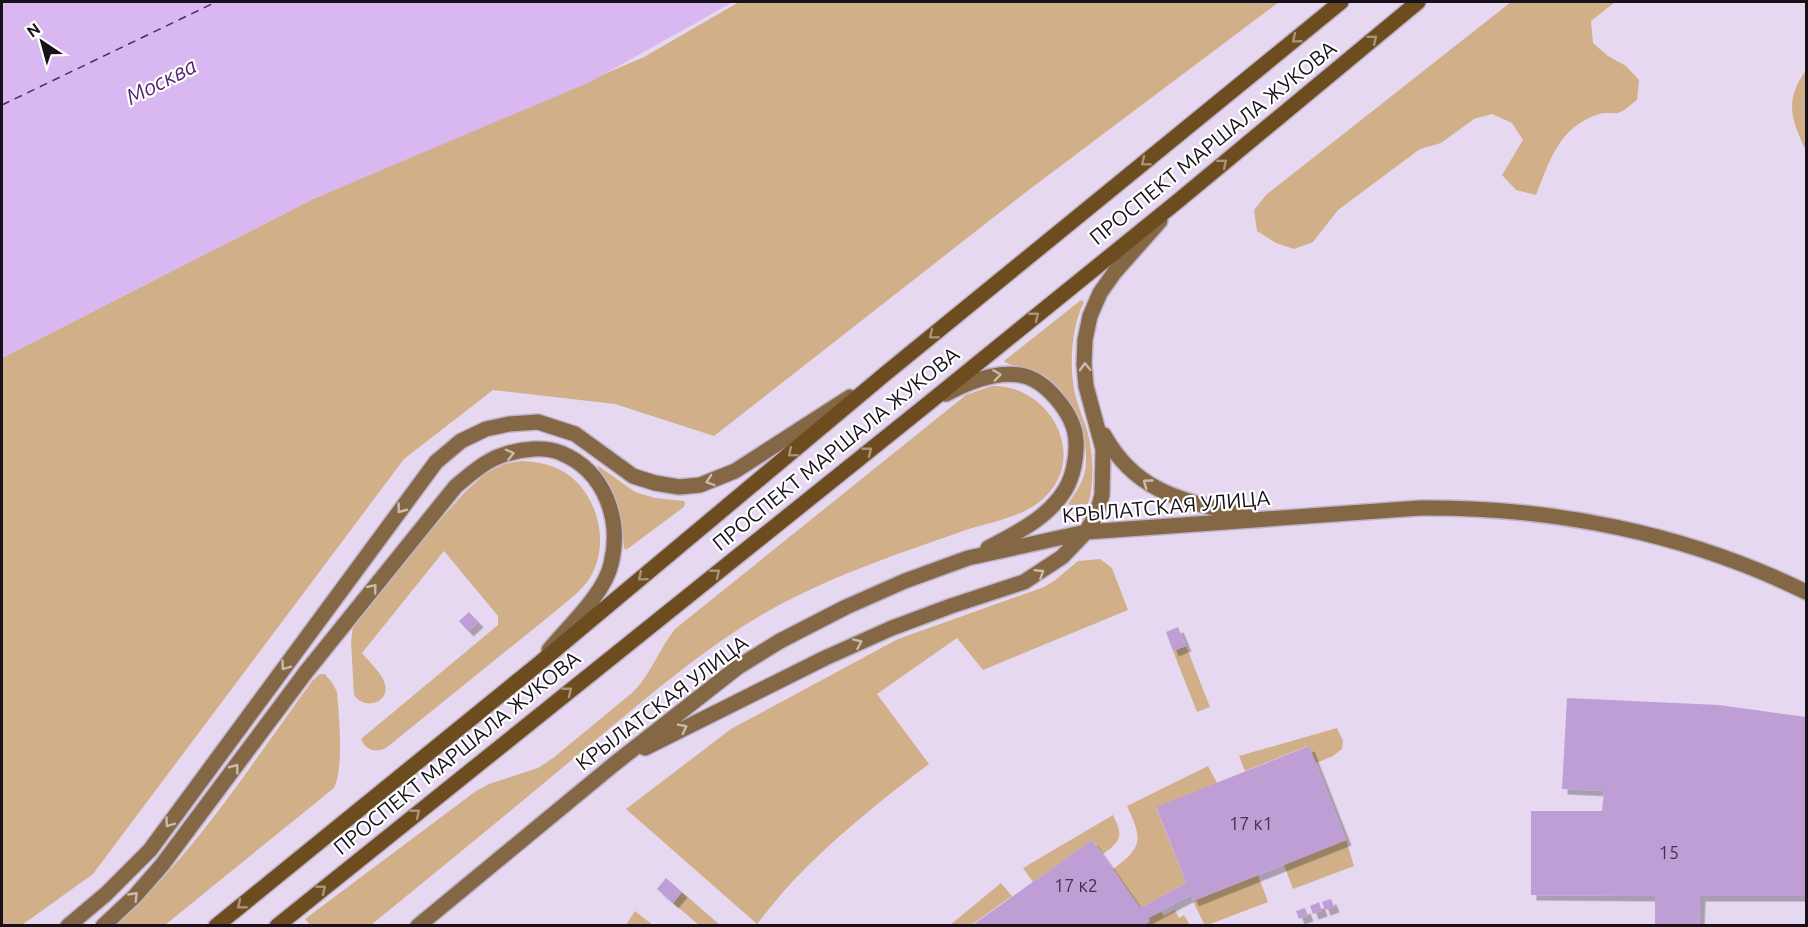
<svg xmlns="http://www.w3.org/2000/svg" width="1808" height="927" viewBox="0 0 1808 927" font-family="Ubuntu,sans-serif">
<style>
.green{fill:#d1b089}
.water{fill:#d9b7f1}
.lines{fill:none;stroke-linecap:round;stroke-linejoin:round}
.ferry{stroke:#52276b;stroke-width:1.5;stroke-dasharray:8 6;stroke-linecap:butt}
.building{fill:#bf9ed6;filter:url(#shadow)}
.secondary-casing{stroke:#c1b4ca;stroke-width:18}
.primary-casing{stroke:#c1b4ca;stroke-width:18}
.secondary{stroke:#846846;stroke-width:15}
.primary{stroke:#6d4c20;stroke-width:15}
.oneway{stroke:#a79479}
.oneway2{stroke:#c8bbac}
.labels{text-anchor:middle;stroke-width:4.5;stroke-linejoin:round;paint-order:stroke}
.number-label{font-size:18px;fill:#413549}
.street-label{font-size:21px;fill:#17121a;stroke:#fff}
.water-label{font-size:22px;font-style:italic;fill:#52276b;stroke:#fff}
</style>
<defs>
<filter id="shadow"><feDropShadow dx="5.5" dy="5.5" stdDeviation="0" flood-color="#0004"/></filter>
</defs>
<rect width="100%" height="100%" fill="#e6d8f1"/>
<!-- green -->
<path class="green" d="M 739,2 L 1279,2 L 1026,192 L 714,436 L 615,404 L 493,390 L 404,459 L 93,874 L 22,925 L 2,926 L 2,358 L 313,199 L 644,57 Z
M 1511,2 L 1615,2 L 1591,21 L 1593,43 L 1608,56 L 1626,66 L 1639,80 L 1637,100 C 1631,104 1625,111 1618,113 C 1612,114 1605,112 1599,114 C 1559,127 1550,160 1536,195 L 1516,190 L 1502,175 L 1523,140 L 1512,123 L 1492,114 L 1474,119 L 1441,143 L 1420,149 L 1338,210 L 1313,242 L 1294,249 L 1276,243 L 1257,231 L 1254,210 L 1266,195 Z
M 1806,70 L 1806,151 C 1791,118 1784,102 1806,70 Z
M 1081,300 L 1084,302 C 1071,328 1069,366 1075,394 C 1078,406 1083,418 1087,430 C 1093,452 1095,482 1088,504 L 1071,505 L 1068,504 C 1074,495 1081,485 1084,475 C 1093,442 1072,391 1042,374 C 1032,368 1010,367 1004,361 Z
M 992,386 C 1047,384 1088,452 1047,495 C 1025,518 992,521 963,531 C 903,552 840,573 783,603 C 713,640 653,693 592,743 C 519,804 445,865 371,925 L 310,925 L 305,919 L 476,791 L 489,784 L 538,768 L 553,758 L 633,692 C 651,674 659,649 675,629 L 966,395 Z
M 521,461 C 539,462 556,465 570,476 C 598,498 609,542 592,574 C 586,586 574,596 563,605 L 386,748 C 374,753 366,750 361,739 L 498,625 L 498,616 L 444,551 L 362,653 C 369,662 382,673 385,684 C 390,704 364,710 354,695 L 351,642 L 353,625 L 407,557 L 464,493 L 485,474 L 504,464 Z
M 597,465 L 635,492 L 655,498 L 684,501 L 685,503 L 684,507 L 626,550 L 624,548 L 622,525 L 618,506 Z
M 1100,559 L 1112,568 L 1128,610 L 983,670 L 957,638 L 877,694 L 929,764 C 881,800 834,838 792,882 C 780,895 768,910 757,924 L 626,809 L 731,729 L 898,639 L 1044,587 L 1054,581 L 1078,561 Z
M 1186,646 L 1210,707 L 1197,712 L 1173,651 Z
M 320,674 L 325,674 L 333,684 L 337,692 C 339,716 344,767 334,788 L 165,925 L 114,926 C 194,856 251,764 313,680 Z
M 1337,728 L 1343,741 L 1342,749 L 1333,756 L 1316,763 L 1308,746 L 1245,771 L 1239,756 Z
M 1208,766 L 1217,783 L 1156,808 L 1186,883 L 1140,908 L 1113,869 C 1144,846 1142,839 1127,806 Z
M 1113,815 C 1123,835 1122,841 1103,854 L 1092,840 L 1033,882 L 1023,868 Z
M 1346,840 L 1354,866 L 1293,889 L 1284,865 Z
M 1258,875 L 1268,902 L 1205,926 L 1193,901 Z
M 1001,883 L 1012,896 L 971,925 L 950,925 Z
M 682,892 L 720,925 L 699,925 L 673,903 Z
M 1175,910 L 1179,918 L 1184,915 L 1190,925 L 1143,926 L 1148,918 L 1161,912 L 1164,916 Z
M 635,911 L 653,925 L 626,925 Z"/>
<!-- water -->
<path class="water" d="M 2,2 L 733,2 L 590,82 L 313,199 L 2,358 Z"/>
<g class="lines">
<!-- ferry -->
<path class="ferry" d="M 2,105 L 216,2"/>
</g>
<!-- building -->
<path class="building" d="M 469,612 L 478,622 L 468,631 L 459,621 Z
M 1178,627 L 1186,646 L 1173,651 L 1166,632 Z
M 1567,698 L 1719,705 L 1806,717 L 1806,896 L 1700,896 L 1699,924 L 1655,924 L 1655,896 L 1531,895 L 1531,811 L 1602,811 L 1604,791 L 1562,789 Z
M 1309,746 L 1346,840 L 1193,901 L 1191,895 L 1148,918 L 1150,921 L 1143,926 L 971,926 L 1092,840 L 1140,908 L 1186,883 L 1156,807 Z
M 666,878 L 682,892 L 673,903 L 657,889 Z
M 1331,899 L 1334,907 L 1325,910 L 1322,902 Z
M 1319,902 L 1322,911 L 1313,914 L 1310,906 Z
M 1305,908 L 1308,916 L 1299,919 L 1296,911 Z"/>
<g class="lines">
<!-- secondary casing -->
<g class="secondary-casing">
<path id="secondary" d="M 946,394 C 968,382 994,371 1020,375 C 1046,379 1075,415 1076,441 C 1077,457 1073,477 1065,490 C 1048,518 1016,533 988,548
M 1104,435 C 1137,495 1187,501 1247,516
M 645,748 L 825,658 L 892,628 L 951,606 L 1024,582 L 1062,557 L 1086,532 L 1097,513 L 1102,495 L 1103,449 L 1086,386 L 1084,364 L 1085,340 L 1090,316 L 1100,293 L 1114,273 L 1160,221
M 68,926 L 106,894 L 150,850 L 436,462 L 461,441 L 486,429 L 509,424 L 538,422 L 575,434 L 633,476 L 655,483 L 679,487 L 700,485 L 735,471 L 850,397
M 103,926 L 135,896 L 162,865 L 306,672 L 456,486 C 471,474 487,459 506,454 C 522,449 545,446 561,453 C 605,471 622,520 611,564 C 605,593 568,627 549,650
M 418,926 L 613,765 L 738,667 L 780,641 L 846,607 L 905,581 L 968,558 L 1086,532 L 1420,508 C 1553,507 1686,533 1806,592"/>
</g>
<!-- primary casing -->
<g class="primary-casing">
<path id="primary" d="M 216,926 L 536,666 L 885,374 L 1341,2
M 277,926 L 925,406 L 1178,201 L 1418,2"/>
</g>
<!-- secondary -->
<use href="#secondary" class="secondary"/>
<!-- primary -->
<use href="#primary" class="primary"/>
</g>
<!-- one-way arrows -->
<defs><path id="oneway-chevron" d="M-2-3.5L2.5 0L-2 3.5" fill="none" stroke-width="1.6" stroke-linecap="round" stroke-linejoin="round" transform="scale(1.5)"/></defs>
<g class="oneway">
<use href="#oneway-chevron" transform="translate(1296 39) rotate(141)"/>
<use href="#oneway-chevron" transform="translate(1373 39) rotate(-40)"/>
<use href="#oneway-chevron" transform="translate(1145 162) rotate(141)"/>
<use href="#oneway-chevron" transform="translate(1223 163) rotate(-40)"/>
<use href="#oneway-chevron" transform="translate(1035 316) rotate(-39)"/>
<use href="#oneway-chevron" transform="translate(933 335) rotate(141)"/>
<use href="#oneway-chevron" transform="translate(868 451) rotate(-39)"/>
<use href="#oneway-chevron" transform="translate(792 453) rotate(140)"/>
<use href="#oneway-chevron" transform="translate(716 573) rotate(-39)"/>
<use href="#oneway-chevron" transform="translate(642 577) rotate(140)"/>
<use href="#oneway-chevron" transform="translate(568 691) rotate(-39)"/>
<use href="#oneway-chevron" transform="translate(416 813) rotate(-39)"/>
<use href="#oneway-chevron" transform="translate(322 889) rotate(-39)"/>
<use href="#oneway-chevron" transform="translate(241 905) rotate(141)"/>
</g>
<g class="oneway2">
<use href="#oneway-chevron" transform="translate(1085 367) rotate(-92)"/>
<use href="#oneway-chevron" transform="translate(997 375) rotate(-8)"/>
<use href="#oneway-chevron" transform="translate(510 454) rotate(-14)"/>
<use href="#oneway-chevron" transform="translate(710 481) rotate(162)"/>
<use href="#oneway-chevron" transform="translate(1147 483) rotate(-144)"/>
<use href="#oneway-chevron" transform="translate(401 509) rotate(127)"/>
<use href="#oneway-chevron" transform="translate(1040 573) rotate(-33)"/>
<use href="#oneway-chevron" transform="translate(373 588) rotate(-51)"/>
<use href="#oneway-chevron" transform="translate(858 643) rotate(-24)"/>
<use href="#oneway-chevron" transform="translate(285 666) rotate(126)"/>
<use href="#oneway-chevron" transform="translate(683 728) rotate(-27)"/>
<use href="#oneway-chevron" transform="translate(235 768) rotate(-53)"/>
<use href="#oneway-chevron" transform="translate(169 823) rotate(126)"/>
<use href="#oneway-chevron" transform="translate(134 896) rotate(-46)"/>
</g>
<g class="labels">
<!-- number labels -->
<g class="number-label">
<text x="1251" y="830">17 к1</text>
<text x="1669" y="859">15</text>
<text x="1076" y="892">17 к2</text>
</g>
<!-- street labels -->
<g class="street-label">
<text transform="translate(1213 143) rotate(-39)" y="7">ПРОСПЕКТ МАРШАЛА ЖУКОВА</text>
<text transform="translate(836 449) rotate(-39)" y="7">ПРОСПЕКТ МАРШАЛА ЖУКОВА</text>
<text transform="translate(1166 507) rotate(-5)" y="7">КРЫЛАТСКАЯ УЛИЦА</text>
<text transform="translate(662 703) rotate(-37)" y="7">КРЫЛАТСКАЯ УЛИЦА</text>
<text transform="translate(457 753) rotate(-39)" y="7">ПРОСПЕКТ МАРШАЛА ЖУКОВА</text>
</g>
<!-- water labels -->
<g class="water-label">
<text transform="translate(161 81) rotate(-27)" y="8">Москва</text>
</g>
</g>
<!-- border -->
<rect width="1808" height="927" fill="none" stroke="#17121a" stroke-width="6"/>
<!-- north arrow -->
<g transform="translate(42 42) rotate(324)" stroke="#ffffff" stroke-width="4.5" paint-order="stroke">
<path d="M0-4.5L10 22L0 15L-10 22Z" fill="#17121a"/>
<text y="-9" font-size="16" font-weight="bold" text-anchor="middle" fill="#17121a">N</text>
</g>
</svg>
